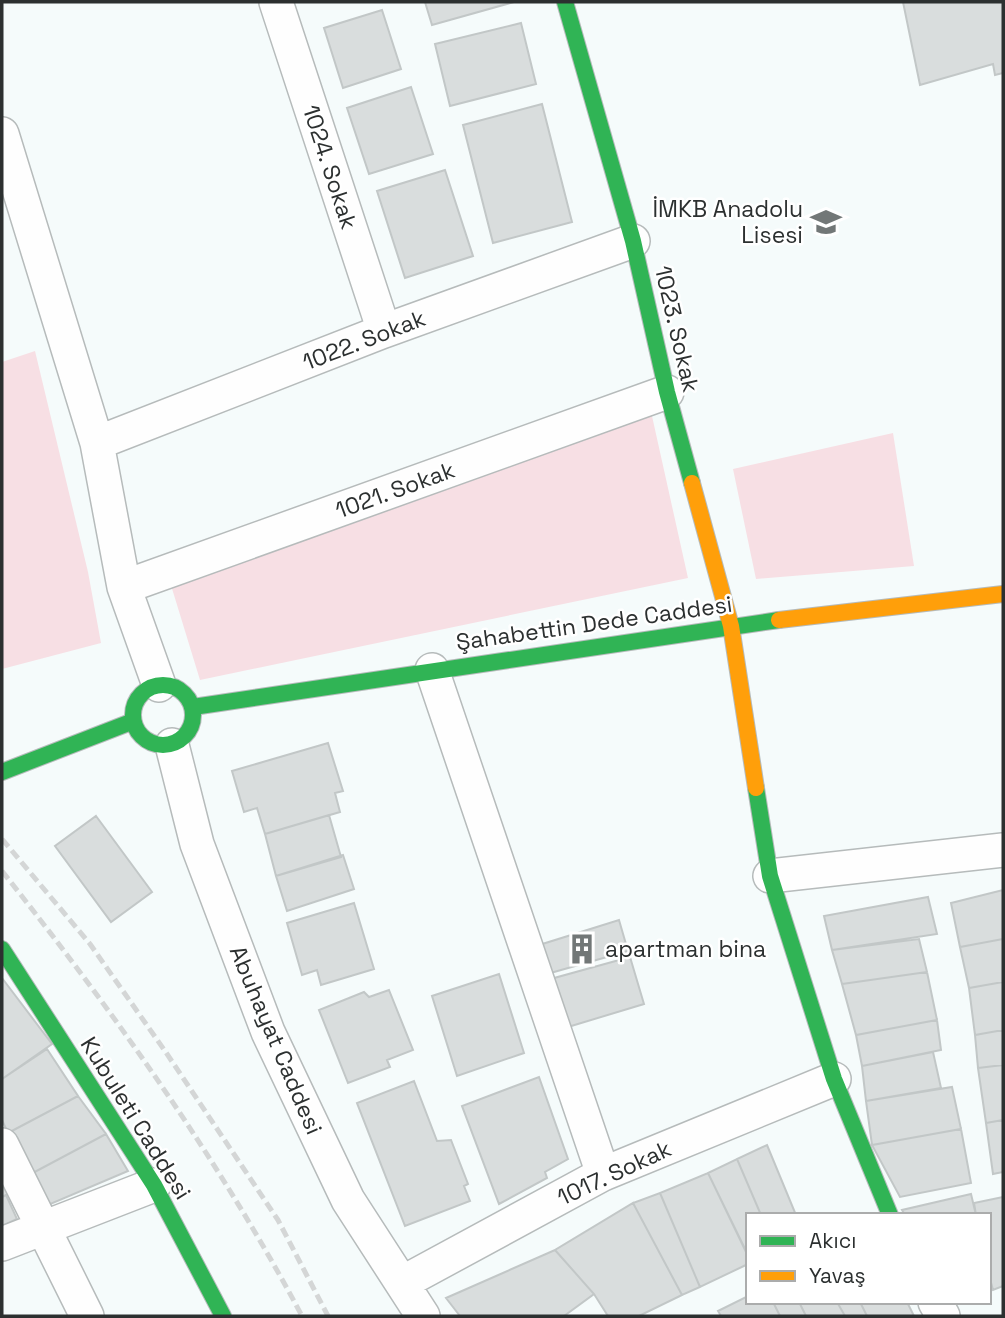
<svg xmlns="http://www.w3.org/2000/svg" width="1005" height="1318" viewBox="0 0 1005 1318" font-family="'Space Grotesk',sans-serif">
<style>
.green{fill:#f7dfe4}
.building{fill:#d9dddd;stroke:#c2c7c7;stroke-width:2}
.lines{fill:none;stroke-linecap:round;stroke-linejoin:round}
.street-casing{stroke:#b6bbbb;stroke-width:36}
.fast-casing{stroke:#b6bbbb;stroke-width:18}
.slow-casing{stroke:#b6bbbb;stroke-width:18}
.street{stroke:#fefefe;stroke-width:33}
.fast{stroke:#30b455;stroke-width:16}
.slow{stroke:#ff9f0a;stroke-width:16}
.rail{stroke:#d4d6d6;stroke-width:5;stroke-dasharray:10 5;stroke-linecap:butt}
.labels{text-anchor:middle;stroke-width:5;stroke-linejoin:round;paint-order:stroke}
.street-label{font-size:23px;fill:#2c3030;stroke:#fff}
.poi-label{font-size:23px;fill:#2c3030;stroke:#fff;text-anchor:end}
</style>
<rect width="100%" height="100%" fill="#f5fbfb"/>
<!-- green -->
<path class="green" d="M 35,351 L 88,572 L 101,643 L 2,669 L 2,362 Z
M 650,407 L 688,578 L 200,680 L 170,582 Z
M 893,433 L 914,566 L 756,579 L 733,469 Z"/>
<!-- building -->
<path class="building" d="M 425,2 L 514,2 L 432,25 Z
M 903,2 L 1003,2 L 1003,73 L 995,75 L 993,64 L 920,85 Z
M 382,10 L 401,69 L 343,88 L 324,28 Z
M 521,23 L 536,84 L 450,106 L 435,44 Z
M 411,87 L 433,154 L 369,174 L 347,108 Z
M 542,104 L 572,222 L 493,243 L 463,125 Z
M 445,170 L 473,256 L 405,278 L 377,191 Z
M 328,743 L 343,791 L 335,793 L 340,812 L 265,834 L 257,808 L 244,812 L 232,771 Z
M 329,815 L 341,857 L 276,876 L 265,834 Z
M 96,816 L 152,892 L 111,922 L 55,846 Z
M 343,855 L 354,889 L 287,911 L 276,876 Z
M 1003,890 L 1003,939 L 960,947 L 951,903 Z
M 928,897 L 937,934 L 832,950 L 824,916 Z
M 354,903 L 374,969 L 321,985 L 317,970 L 302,975 L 287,923 Z
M 619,920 L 628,951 L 547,974 L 536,946 Z
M 919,939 L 927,972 L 842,984 L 832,950 Z
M 1003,939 L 1003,982 L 969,988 L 960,947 Z
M 630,957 L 644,1004 L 568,1027 L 547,980 Z
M 927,972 L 937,1020 L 856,1035 L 842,984 Z
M 499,974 L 524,1053 L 457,1076 L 432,996 Z
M 2,978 L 52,1044 L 2,1079 Z
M 1003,982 L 1003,1030 L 975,1035 L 969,988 Z
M 389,990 L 413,1050 L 387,1060 L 390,1067 L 348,1083 L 319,1010 L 364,992 L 369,997 Z
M 937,1020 L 941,1050 L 862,1066 L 856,1035 Z
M 1003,1030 L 1003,1065 L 978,1068 L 975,1035 Z
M 47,1049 L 78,1096 L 8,1133 L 2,1120 L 2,1079 Z
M 933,1052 L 941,1088 L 866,1101 L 862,1066 Z
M 1003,1065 L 1003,1120 L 986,1123 L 978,1068 Z
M 539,1077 L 568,1159 L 545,1172 L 547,1178 L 499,1204 L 462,1106 Z
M 414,1081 L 437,1141 L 451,1140 L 468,1184 L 464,1186 L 470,1201 L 405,1226 L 357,1103 Z
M 952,1087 L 961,1129 L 872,1145 L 866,1101 Z
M 78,1096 L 106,1134 L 29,1175 L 8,1133 Z
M 1003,1120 L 1003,1172 L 993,1174 L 986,1123 Z
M 961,1129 L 971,1183 L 900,1197 L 872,1145 Z
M 106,1134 L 128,1171 L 41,1208 L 29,1175 Z
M 767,1145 L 796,1215 L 761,1215 L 737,1159 Z
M 737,1159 L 761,1215 L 748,1215 L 747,1254 L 708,1173 Z
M 708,1173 L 748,1255 L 748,1264 L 700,1287 L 660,1193 Z
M 2,1175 L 10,1193 L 2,1197 Z
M 660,1193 L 700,1287 L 682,1295 L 633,1203 Z
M 971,1194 L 976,1215 L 905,1215 L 902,1210 Z
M 6,1195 L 17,1219 L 2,1226 L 2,1197 Z
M 1003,1197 L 1003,1286 L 993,1290 L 989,1275 L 989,1215 L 976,1215 L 974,1203 Z
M 633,1203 L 682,1295 L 639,1316 L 608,1316 L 594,1294 L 555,1250 Z
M 555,1250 L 594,1294 L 564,1316 L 460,1316 L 446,1298 Z
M 748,1296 L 748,1302 L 773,1302 L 780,1316 L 721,1316 L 718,1311 Z
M 773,1302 L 799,1302 L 806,1316 L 780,1316 Z
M 799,1302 L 837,1302 L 845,1316 L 806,1316 Z
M 837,1302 L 860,1302 L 867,1316 L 845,1316 Z
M 860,1302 L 907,1302 L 914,1316 L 867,1316 Z"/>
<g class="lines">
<!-- street casing -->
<g class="street-casing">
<path id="street" d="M 276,2 L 384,331
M 2,134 L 97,443 L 124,587 L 159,685
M 97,443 L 384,331 L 633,241
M 124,587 L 667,392
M 432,670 L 603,1174
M 172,745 L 197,844 L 268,1032 L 348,1200 L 423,1316
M 770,876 L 1003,850
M 2,1145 L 87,1316
M 2,1244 L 154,1185
M 402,1283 L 603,1174 L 834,1079
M 935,1302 L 943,1316"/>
</g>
<!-- fast casing -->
<g class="fast-casing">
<path id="fast" d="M 565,2 L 633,241 L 667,392 L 692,483
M133 715a30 30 0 1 1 60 0a30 30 0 1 1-60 0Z
M 193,707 L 779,620
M 2,772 L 131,722
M 756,788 L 770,876 L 834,1079 L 890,1215
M 2,949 L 154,1185 L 223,1316"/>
</g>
<!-- slow casing -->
<g class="slow-casing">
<path id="slow" d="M 692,483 L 731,626 L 756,788
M 779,620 L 1003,594"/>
</g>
<!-- street -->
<use href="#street" class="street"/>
<!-- fast -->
<use href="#fast" class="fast"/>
<!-- slow -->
<use href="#slow" class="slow"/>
<!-- rail -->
<path class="rail" d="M 2,839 L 90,944 L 165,1051 L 278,1220 L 328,1316
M 2,871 C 113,1011 218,1158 302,1316"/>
</g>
<!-- icons -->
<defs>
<g id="school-bare" transform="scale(2.415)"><path d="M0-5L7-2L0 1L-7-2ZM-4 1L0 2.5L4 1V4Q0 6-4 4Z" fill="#727777" stroke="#fff" stroke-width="2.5" paint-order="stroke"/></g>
<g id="building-bare" transform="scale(2.415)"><path d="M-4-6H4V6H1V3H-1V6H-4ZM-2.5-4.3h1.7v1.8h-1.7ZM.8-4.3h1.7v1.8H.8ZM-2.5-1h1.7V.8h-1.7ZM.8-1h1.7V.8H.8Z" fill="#727777" stroke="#fff" stroke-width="2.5" paint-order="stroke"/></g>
</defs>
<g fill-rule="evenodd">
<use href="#school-bare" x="826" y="222"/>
<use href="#building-bare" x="582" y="949"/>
</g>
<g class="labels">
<!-- street labels -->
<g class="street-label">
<text transform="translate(330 167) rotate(72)" y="8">1024. Sokak</text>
<text transform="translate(677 329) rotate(77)" y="8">1023. Sokak</text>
<text transform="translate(364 340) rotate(-21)" y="8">1022. Sokak</text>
<text transform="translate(395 490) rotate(-20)" y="8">1021. Sokak</text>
<text transform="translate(594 623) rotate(-8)" y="8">Şahabettin Dede Caddesi</text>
<text transform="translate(276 1040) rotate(67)" y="8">Abuhayat Caddesi</text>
<text transform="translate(136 1118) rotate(58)" y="8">Kubuleti Caddesi</text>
<text transform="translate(614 1173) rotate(-25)" y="8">1017. Sokak</text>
</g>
<!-- poi labels -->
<g class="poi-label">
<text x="803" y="217">İMKB Anadolu<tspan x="803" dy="26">Lisesi</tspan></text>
<text x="605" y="957" text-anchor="start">apartman bina</text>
</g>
</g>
<!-- border -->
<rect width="1005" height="1318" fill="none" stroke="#2c3030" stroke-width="7"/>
<!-- legend -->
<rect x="746" y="1213" width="245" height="91" fill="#ffffff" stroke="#abacac" stroke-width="2"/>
<rect x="760" y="1236" width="35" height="10" fill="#30b455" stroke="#abacac" stroke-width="2"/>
<text x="809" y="1248" font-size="21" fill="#2c3030">Akıcı</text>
<rect x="760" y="1271" width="35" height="10" fill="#ff9f0a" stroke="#abacac" stroke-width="2"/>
<text x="809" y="1283" font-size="21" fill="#2c3030">Yavaş</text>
</svg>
